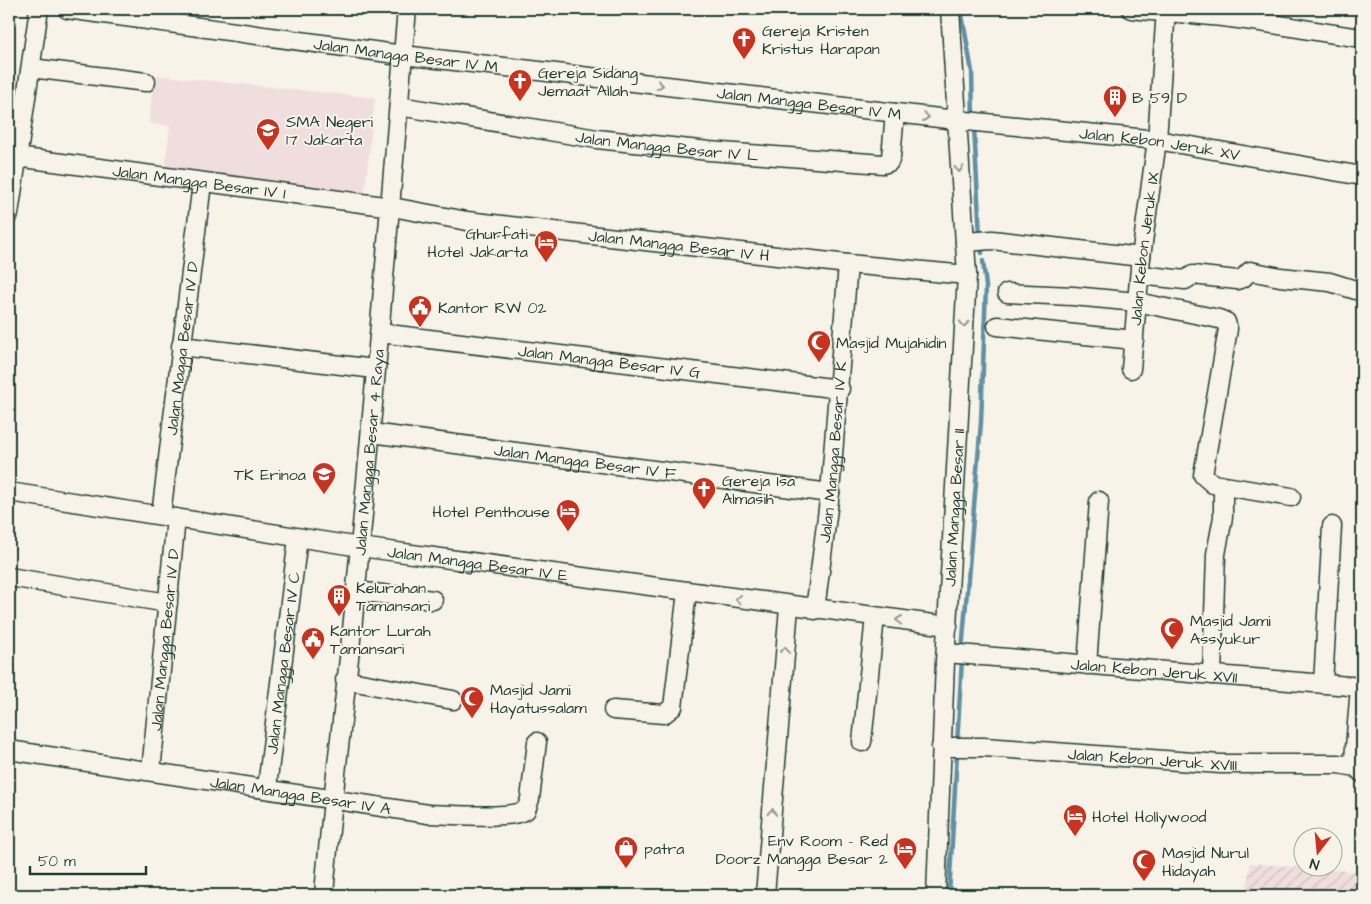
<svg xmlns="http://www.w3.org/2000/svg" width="1371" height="904" viewBox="0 0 1371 904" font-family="'Architects Daughter',sans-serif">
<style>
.built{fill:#f0ddde}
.industrial{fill:url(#industrial-furrows)}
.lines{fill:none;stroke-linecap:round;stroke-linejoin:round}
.stream{stroke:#628fa3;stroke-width:4.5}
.street-casing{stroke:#1f3d34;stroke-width:21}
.street{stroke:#f7f3e8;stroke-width:18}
.oneway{stroke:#8b988e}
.labels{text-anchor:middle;stroke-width:4;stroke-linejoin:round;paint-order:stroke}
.poi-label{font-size:16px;fill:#1f3d34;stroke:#f7f3e8;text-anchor:start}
.street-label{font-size:16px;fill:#1f3d34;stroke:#f7f3e8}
</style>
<defs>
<pattern id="industrial-furrows" width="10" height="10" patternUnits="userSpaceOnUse" patternTransform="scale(1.25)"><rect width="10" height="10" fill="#f0ddde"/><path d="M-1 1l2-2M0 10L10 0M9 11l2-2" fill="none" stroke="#cdbfbf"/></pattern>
</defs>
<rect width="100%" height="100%" fill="#f7f3e8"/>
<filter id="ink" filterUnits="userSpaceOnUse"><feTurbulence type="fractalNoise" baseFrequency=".02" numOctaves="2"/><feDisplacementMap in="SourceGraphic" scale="10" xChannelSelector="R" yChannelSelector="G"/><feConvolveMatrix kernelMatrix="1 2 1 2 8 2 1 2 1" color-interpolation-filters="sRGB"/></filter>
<g filter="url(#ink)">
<!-- built -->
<path class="built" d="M 154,75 L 375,98 L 364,198 L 164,177 L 170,126 L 149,123 Z"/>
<!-- industrial -->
<path class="industrial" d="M 1250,863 L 1361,872 L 1360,895 L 1246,895 Z"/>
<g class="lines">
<!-- stream -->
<path class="stream" d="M 961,9 L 972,72 L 973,119
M 974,127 L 980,236
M 981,244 L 982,253
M 962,651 L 981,422 L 986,286 L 983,261
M 957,744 L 962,659
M 949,895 L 957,752"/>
<!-- street casing -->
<g class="street-casing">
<g id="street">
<path id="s1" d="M 67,9 L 403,55 L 956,120 L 1157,140 L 1362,176"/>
<path d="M 1131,9 C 1158,12 1184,13 1211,16 C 1262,20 1312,32 1362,38"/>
<path d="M 31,68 L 146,82"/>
<path id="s2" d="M 399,106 L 597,139 L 709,151 L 883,164 L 889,162 L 891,157 L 895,113"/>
<path id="s3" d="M 9,156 L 392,207 L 467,221 L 848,264 L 967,275"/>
<path d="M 9,214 L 39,9"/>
<path d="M 965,242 L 992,240 L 1141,257"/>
<path d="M 1140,275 L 1185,280 L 1193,275 L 1237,280 L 1243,278 L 1250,271 L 1280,277 L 1330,282 L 1362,292"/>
<path d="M 1007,293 L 1073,296 L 1137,302 L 1219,319 L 1226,322 L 1228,329 L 1203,475 L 1213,484 L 1291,497"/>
<path d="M 997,326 L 1134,340"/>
<path id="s4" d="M 380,333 L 840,389"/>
<path d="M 181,346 L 375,369"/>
<path id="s5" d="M 1131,369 L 1141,257 L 1157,140 L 1166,9"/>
<path id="s6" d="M 371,433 L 830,493"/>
<path id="s7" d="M 9,492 L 360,547 L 948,626"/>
<path id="s8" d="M 161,515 L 202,183"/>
<path d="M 9,577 L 168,603"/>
<path d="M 356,591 L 433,600"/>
<path id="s9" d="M 815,610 L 830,493 L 848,264"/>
<path id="s10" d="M 946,653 L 1362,687"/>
<path d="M 1087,665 L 1099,501"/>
<path d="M 1212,675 L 1216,554 L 1223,517 L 1223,486"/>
<path d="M 345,680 L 453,700"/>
<path d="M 1323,684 L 1332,526"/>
<path d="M 613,710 L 664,714 L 673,707 L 687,592"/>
<path d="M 862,742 L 875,617"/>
<path id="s11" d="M 941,747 L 984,747 L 1220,764 L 1338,764 L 1356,767 L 1362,773"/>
<path id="s12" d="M 9,750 L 428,814 C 449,814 510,820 526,810 L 530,799 L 537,742"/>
<path d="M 1356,767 L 1354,759 L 1360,687"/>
<path id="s13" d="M 151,771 L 176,518"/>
<path id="s14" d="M 267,787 L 298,538"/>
<path id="s15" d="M 324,895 C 332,792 347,691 356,588 C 375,395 390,202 407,9"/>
<path d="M 765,895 L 789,607"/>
<path id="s16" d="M 936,895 L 945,662 L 967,275 L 950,9"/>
</g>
</g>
<!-- street -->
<use href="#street" class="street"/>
</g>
<!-- one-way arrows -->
<defs><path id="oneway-chevron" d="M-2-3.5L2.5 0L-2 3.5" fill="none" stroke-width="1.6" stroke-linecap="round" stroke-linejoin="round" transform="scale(1.25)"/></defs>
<g class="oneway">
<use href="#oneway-chevron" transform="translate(660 85) rotate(7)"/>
<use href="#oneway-chevron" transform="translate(926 117) rotate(7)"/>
<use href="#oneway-chevron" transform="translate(959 169) rotate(86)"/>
<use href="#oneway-chevron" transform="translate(964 324) rotate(93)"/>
<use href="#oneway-chevron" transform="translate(738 599) rotate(-172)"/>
<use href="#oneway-chevron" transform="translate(899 620) rotate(-173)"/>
<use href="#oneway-chevron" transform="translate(785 650) rotate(-85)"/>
<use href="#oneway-chevron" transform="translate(772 812) rotate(-85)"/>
</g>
</g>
<!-- icons -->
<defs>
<g id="church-pin" transform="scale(1.25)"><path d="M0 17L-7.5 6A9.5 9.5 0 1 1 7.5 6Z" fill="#c8321e" stroke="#f7f3e8"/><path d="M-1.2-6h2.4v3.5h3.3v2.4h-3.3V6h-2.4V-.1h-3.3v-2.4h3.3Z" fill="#fff"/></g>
<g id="building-pin" transform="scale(1.25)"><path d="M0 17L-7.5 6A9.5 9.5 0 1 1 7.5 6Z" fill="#c8321e" stroke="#f7f3e8"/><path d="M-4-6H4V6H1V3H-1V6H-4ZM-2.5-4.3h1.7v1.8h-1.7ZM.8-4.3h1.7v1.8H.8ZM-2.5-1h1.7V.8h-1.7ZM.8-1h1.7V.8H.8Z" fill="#fff"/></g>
<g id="school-pin" transform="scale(1.25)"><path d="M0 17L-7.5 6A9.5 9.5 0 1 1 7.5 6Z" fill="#c8321e" stroke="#f7f3e8"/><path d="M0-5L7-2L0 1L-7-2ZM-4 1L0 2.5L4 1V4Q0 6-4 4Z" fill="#fff"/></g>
<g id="hotel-pin" transform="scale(1.25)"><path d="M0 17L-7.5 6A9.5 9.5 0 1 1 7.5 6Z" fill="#c8321e" stroke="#f7f3e8"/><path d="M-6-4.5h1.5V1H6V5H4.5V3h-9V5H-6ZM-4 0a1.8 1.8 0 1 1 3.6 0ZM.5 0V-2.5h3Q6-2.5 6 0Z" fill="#fff"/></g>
<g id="civic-pin" transform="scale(1.25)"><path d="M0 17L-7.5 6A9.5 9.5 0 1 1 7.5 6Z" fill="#c8321e" stroke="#f7f3e8"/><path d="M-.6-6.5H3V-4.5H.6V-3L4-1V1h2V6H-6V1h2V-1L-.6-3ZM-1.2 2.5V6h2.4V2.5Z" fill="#fff"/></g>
<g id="mosque-pin" transform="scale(1.25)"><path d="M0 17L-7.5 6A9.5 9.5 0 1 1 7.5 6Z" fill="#c8321e" stroke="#f7f3e8"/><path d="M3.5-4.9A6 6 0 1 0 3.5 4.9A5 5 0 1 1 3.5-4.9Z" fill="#fff"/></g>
<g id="shop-pin" transform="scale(1.25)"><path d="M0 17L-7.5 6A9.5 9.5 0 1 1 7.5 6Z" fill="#c8321e" stroke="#f7f3e8"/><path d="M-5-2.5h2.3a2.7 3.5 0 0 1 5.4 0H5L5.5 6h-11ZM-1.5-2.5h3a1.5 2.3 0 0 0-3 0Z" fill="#fff"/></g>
</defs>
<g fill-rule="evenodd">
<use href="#church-pin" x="744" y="39"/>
<use href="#church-pin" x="520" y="81"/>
<use href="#building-pin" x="1115" y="97"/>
<use href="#school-pin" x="268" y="130"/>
<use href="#hotel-pin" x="546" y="242"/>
<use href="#civic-pin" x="420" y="307"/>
<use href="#mosque-pin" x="819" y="342"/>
<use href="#school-pin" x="324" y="474"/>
<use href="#church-pin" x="704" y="489"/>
<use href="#hotel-pin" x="568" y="511"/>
<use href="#building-pin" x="339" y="596"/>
<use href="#mosque-pin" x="1172" y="629"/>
<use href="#civic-pin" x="313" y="639"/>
<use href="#mosque-pin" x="472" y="698"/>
<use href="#hotel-pin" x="1075" y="816"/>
<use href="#shop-pin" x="626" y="848"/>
<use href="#hotel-pin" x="905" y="849"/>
<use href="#mosque-pin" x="1144" y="861"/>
</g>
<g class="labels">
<!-- poi labels -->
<g class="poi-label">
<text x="762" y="36">Gereja Kristen<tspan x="762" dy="18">Kristus Harapan</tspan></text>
<text x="538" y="78">Gereja Sidang<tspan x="538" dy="18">Jemaat Allah</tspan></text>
<text x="1132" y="103">B 59 D</text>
<text x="286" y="127">SMA Negeri<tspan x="286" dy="18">17 Jakarta</tspan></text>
<text x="528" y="239" text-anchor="end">Ghurfati<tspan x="528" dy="18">Hotel Jakarta</tspan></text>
<text x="438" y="313">Kantor RW 02</text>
<text x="836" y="348">Masjid Mujahidin</text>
<text x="306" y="480" text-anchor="end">TK Erinoa</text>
<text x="722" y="486">Gereja Isa<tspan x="722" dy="18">Almasih</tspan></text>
<text x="550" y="517" text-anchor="end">Hotel Penthouse</text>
<text x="356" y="593">Kelurahan<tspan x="356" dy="18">Tamansari</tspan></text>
<text x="1190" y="626">Masjid Jami<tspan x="1190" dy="18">Assyukur</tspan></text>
<text x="330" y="636">Kantor Lurah<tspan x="330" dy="18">Tamansari</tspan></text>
<text x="490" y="695">Masjid Jami<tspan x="490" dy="18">Hayatussalam</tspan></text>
<text x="1092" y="822">Hotel Hollywood</text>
<text x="888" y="846" text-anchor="end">Env Room - Red<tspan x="888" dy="18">Doorz Mangga Besar 2</tspan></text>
<text x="644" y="854">patra</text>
<text x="1162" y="858">Masjid Nurul<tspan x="1162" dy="18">Hidayah</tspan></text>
</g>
<!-- street labels -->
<g class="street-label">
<text dy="6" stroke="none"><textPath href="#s1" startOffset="342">Jalan Mangga Besar IV M</textPath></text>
<text dy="6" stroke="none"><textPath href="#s1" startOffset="748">Jalan Mangga Besar IV M</textPath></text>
<text dy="6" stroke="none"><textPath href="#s1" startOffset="1101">Jalan Kebon Jeruk XV</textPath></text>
<text dy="6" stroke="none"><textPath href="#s2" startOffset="271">Jalan Mangga Besar IV L</textPath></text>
<text dy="6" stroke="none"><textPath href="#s3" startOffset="192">Jalan Mangga Besar IV I</textPath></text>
<text dy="6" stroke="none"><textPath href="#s3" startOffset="676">Jalan Mangga Besar IV H</textPath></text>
<text dy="6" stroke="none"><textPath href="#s5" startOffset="121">Jalan Kebon Jeruk IX</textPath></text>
<text dy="6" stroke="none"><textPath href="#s8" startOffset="168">Jalan Magga Besar IV D</textPath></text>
<text dy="6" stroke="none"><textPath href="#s4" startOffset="231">Jalan Mangga Besar IV G</textPath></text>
<text dy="6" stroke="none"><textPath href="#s15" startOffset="445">Jalan Mangga Besar 4 Raya</textPath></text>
<text dy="6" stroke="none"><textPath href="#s9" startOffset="159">Jalan Mangga Besar IV K</textPath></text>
<text dy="6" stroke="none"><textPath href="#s6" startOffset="216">Jalan Mangga Besar IV F</textPath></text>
<text dy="6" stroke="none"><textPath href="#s16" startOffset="388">Jalan Mangga Besar II</textPath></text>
<text dy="6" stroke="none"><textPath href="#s7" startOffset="474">Jalan Mangga Besar IV E</textPath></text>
<text dy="6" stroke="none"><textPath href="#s13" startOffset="132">Jalan Mangga Besar IV D</textPath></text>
<text dy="6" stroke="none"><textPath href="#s14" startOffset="125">Jalan Mangga Besar IV C</textPath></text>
<text dy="6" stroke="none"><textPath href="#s10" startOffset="209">Jalan Kebon Jeruk XVII</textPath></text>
<text dy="6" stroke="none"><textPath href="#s11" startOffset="212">Jalan Kebon Jeruk XVIII</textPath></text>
<text dy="6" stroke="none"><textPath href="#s12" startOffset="295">Jalan Mangga Besar IV A</textPath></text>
</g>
</g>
<!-- margin -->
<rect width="1371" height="904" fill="none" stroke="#f7f3e8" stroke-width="30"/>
<rect x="15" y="15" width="1341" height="874" fill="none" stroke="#1f3d34" stroke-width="2" filter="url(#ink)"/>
<!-- north arrow -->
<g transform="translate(1318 852) rotate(196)"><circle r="24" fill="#f7f3e8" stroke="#a1aaa0"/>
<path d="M0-4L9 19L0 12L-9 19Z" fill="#c8321e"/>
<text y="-8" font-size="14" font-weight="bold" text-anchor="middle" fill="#1f3d34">N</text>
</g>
<!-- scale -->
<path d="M30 866v8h116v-8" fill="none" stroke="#1f3d34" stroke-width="2.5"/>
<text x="38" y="866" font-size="15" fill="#1f3d34" stroke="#f7f3e8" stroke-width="4" paint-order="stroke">50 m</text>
</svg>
